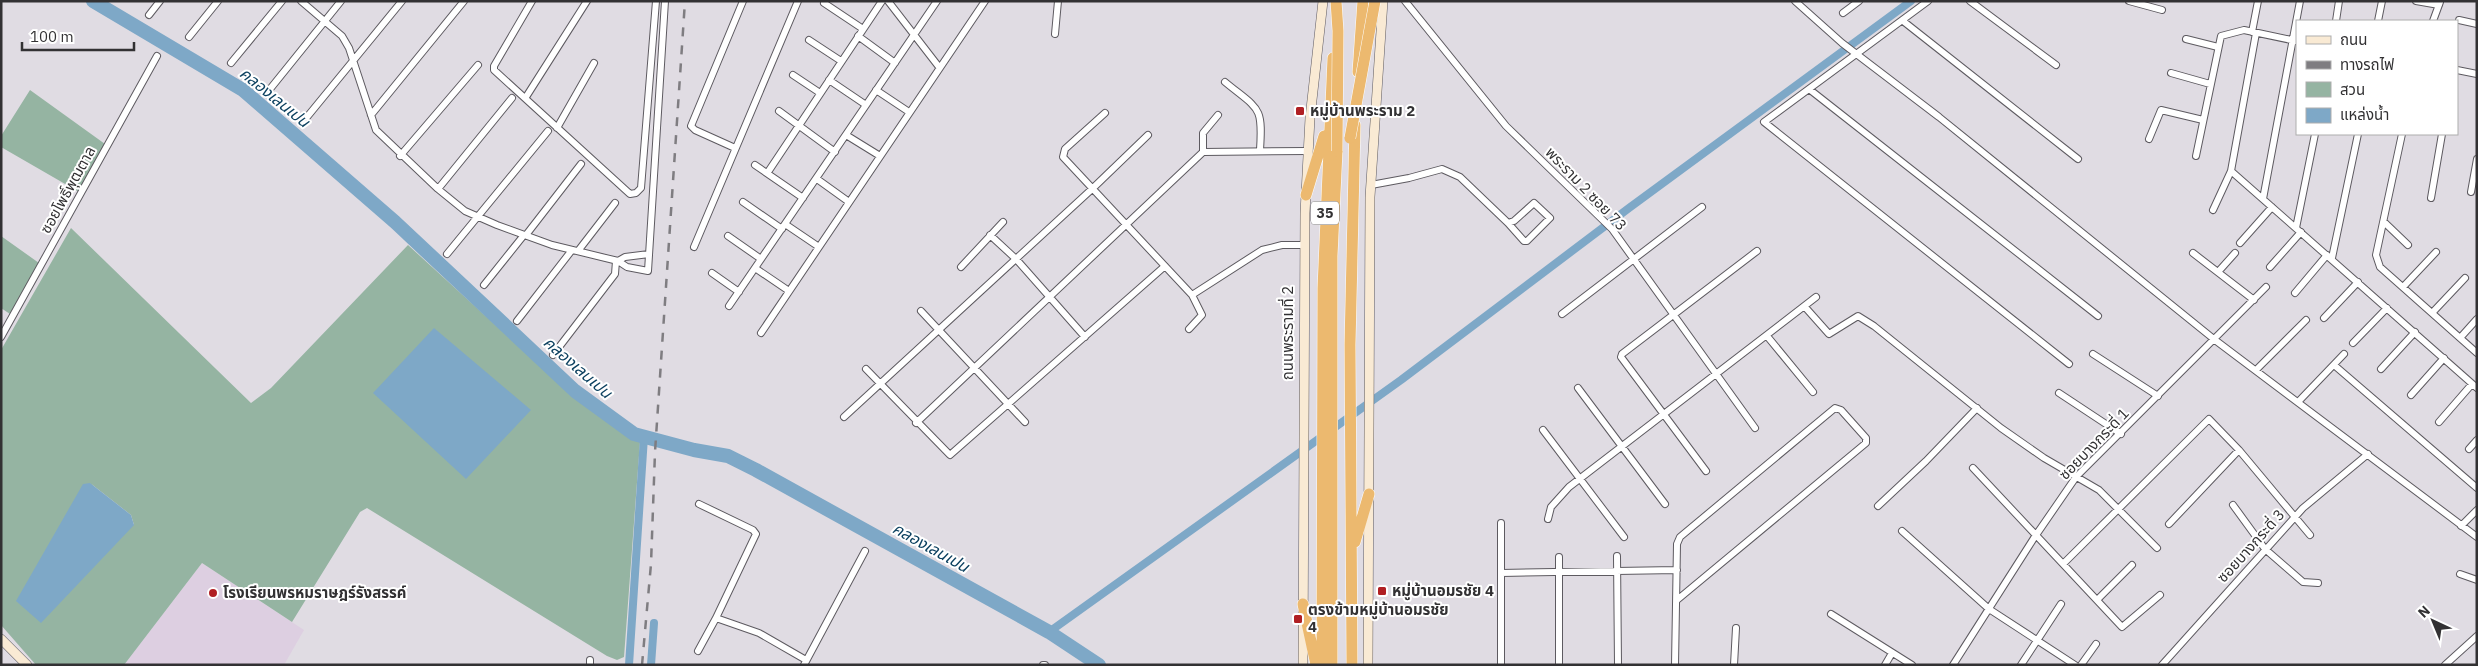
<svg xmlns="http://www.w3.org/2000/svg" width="2478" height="666" viewBox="0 0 2478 666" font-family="'IBM Plex Sans','Noto Sans Thai',sans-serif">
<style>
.education{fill:#ddcfe1}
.green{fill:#95b4a2;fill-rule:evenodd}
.water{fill:#7ea8c7}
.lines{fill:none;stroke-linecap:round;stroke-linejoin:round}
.canal{stroke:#7ea8c7;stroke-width:8}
.river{stroke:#7ea8c7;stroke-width:14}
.street-casing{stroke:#5d5a60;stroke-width:8}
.secondary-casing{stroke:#5d5a60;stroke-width:10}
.highway-casing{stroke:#fff;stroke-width:12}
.street{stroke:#fff;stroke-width:6}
.secondary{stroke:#f9ead4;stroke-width:9}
.highway{stroke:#ecb96f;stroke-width:11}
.rail{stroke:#7f7d81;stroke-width:2.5;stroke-dasharray:9 9;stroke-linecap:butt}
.highway-bridge-casing{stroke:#fff;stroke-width:12;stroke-linecap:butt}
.highway-bridge{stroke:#ecb96f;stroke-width:11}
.poi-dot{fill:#b01f23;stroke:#fff;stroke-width:2}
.labels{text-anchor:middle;stroke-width:4;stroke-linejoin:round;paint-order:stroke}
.shield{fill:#fff;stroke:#706f70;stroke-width:1}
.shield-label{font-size:14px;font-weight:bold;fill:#323133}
.poi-label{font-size:15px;font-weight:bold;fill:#323133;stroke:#fff;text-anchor:start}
.street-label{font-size:15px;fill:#323133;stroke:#fff}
.water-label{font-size:16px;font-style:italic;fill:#0d4160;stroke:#fff}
</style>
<rect width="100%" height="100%" fill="#e0dce3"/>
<!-- education -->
<path class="education" d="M 202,563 L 304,630 L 284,665 L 124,665 Z"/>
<!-- green -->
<path class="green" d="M 30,90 L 105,144 L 79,192 L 1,147 L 1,136 Z
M 71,228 L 251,403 L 271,388 L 408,245 L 549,374 L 593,411 L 640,442 L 624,657 L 617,660 L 607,656 L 367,508 L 360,512 L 292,622 L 202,563 L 124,665 L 36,665 L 1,625 L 1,350 ZM 90,483 L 131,515 L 134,525 Z
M 1,236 L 39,263 L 10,314 L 1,308 Z"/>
<!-- water -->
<path class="water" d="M 434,328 L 531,410 L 466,479 L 373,393 Z
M 90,483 L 131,515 L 134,525 L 41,623 L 16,601 L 83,484 Z"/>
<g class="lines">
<!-- canal -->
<path class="canal" d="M 1049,632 L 1401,380 L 1629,208 L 1911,1
M 629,665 L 644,437
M 651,665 L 654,623"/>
<!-- river -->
<path class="river" d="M 93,1 L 243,90 L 395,222 L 575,391 L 634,434 L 694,450 L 728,456 L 756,470 L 1049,632 L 1099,665"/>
<!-- street casing -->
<g class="street-casing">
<path id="street" d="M 301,1 L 342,36 L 349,48 L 376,130 L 438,189 L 465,211 L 497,225 L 552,245 L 618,261 L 627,267 L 648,271 L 665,1
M 532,1 L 494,66 L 494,70 L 630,194 L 636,193 L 641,188 L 656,1
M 888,1 L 939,67
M 1405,1 L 1506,126 L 1612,229 L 1755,428
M 1795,1 L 1842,43 L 1939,117 L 2215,340 L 2477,537
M 1928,1 L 1764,122 L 2069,364
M 1970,1 L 2056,65
M 2129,1 L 2162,10
M 2416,1 L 2439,5
M 824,3 L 863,29
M 1843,13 L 1859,1
M 149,15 L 160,1
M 2459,20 L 2477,24
M 1903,21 L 2078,159
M 2336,21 L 2339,1
M 2378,21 L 2382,1
M 2433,21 L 2440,2
M 2252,32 L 2258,1
M 1055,34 L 1058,1
M 858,36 L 895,63
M 189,37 L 218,1
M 2186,39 L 2218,47
M 809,40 L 841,61
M 231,63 L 282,1
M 2457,70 L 2477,74
M 2171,73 L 2210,84
M 793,75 L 820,93
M 829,80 L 866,105
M 1225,82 C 1259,110 1263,105 1260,150
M 1809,89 L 2098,316
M 876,90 L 909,112
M 266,94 L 341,1
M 526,97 L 587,1
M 779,111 L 835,152
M 1105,113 L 1065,149 L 1063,157 L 1192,295 L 1202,315 L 1189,329
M 371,115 L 464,1
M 307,117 L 402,1
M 557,128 L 594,63
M 2402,134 L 2376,255 L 2380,267 L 2477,353
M 846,135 L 880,156
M 2149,139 L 2161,110 L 2203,120
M 735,148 L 695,130 L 691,126 L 743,1
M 1203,152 L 1203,133 L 1218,115
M 400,156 L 478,65
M 2196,156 L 2221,36 L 2244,30 L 2296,41
M 755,165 L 803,198
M 2231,171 L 2477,388
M 768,172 L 882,1
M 817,179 L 849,202
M 1371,185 L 1409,178 L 1442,169 L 1460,177 L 1508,223 L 1514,221 L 1534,203 L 1550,218 L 1527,241 L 1524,241 L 1508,223
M 438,189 L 512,98
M 2471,192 L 2477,159
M 2431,198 L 2442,134
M 2263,199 L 2300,1
M 743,202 L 782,229
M 2213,210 L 2231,171 L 2256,33
M 2384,222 L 2408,245
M 785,224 L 819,247
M 2296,228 L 2315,134
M 526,235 L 581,164
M 990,235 L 1016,259 L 1085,337
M 728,236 L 761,259
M 2240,243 L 2272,207
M 694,247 L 798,1
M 578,251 L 615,203
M 2193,253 L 2254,300
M 447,254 L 548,131
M 2332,258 L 2358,134
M 618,261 L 625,257 L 649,254
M 961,267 L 1003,222
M 2270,267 L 2301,232
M 755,268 L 789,291
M 2218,272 L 2235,253
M 712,273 L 739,292
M 484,285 L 524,235
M 2403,287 L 2436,252
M 2295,293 L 2327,255
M 1192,295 L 1262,250 L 1282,245 L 1304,245
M 729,306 L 937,1
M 1805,307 L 1829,334 L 1858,316 L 1874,326 L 2001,428 L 2044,458 L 2099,490 L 2157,548
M 921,311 L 1025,422
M 2432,313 L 2465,278
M 1562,314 L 1702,207
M 2324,318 L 2358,282
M 517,321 L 572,250
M 761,333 L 985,1
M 1767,336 L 1813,392
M 1,337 L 157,56
M 2460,338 L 2477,319
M 2353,343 L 2387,308
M 2093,354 L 2158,396
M 553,355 L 615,274 L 616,261
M 2334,365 L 2477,488
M 866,369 L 950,455 L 1165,266
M 2381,369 L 2415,332
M 2256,370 L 2306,320
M 1578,388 L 1665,504
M 2059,393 L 2121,434
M 2411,395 L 2444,358
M 2298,402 L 2344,354
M 844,417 L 1092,189 L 1148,135
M 2439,422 L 2472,384
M 916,423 L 1203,152 L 1308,151
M 1543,430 L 1624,537
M 2469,449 L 2477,440
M 1973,468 L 2122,627 L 2160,595
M 1706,471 L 1621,357 L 1622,354 L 1757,251
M 699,504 L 753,530 L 756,534 L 716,618
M 2233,505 L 2265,549 L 2303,582 L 2318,583
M 1878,506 L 1926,461 L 1977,408
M 1548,519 L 1551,507 L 1569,487 L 1816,297
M 1501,523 L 1501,665
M 2169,524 L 2239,450
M 2461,526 L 2477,510
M 1902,531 L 1989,609 L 2075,665
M 1617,556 L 1618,665
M 2063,564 L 2209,419 L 2239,450 L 2310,535
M 1501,573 L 1677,570
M 2460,574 L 2477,580
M 2097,600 L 2132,565
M 1831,614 L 1912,665
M 698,651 L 716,618 L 759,633 L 806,660
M 590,665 L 590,660
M 804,665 L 865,551
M 1043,665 L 1045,665
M 1559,665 L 1559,557
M 1675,665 L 1677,544 L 1680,537 L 1835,408 L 1841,410 L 1866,438 L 1866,443 L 1677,600
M 1734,665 L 1736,628
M 1885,665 L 1892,653
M 1953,665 L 2034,538 L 2076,477 L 2266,287
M 2021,665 L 2061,604
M 2081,665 L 2096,644
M 2162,665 L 2303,508 L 2368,454
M 2445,665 L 2477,636"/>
</g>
<!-- secondary casing -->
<g class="secondary-casing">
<path id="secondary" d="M 1,639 L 27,665
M 1303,665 L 1305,213 L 1310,118 L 1323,1
M 1368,665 L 1370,197 L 1383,1"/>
</g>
<!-- highway casing -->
<g class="highway-casing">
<path id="highway" d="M 1358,72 L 1363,1
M 1306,195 L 1324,136
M 1355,542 L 1369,494
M 1303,604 L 1316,665
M 1322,665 L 1323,288 L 1333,58
M 1332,665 L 1332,256 L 1337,151
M 1352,665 L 1350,345 L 1355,125"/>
</g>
<!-- street -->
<use href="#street" class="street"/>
<!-- secondary -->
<use href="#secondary" class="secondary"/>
<!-- highway -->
<use href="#highway" class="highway"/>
<!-- rail -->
<path class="rail" d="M 642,665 L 651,564 L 655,452 L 685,1"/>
<!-- highway-bridge casing -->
<g class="highway-bridge-casing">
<path id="highway-bridge" d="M 1336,1 L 1338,31 L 1337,151
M 1350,138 L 1375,1"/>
</g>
<!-- highway-bridge -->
<use href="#highway-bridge" class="highway-bridge"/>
</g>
<!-- markers -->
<g class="poi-dot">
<rect x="1295" y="106" width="10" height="10" rx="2.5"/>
<rect x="1377" y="586" width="10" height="10" rx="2.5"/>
<circle cx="213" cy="593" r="5"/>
<rect x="1293" y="614" width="10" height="10" rx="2.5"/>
</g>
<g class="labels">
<!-- shield labels -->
<rect class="shield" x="1311" y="201.5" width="28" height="23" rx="4"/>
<g class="shield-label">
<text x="1325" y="218">35</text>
</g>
<!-- poi labels -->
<g class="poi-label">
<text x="1310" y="116">หมู่บ้านพระราม 2</text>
<text x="1392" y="596">หมู่บ้านอมรชัย 4</text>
<text x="223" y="598">โรงเรียนพรหมราษฎร์รังสรรค์</text>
<text x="1308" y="615">ตรงข้ามหมู่บ้านอมรชัย<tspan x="1308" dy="17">4</tspan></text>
</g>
<!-- street labels -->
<g class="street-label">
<text transform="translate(1586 189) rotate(46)" y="5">พระราม 2 ซอย 73</text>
<text transform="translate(68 190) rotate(-61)" y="5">ซอยโพธิ์พุฒตาล</text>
<text transform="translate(1288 333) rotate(-90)" y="5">ถนนพระรามที่ 2</text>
<text transform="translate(2094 444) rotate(-46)" y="5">ซอยบางกระดี่ 1</text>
<text transform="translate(2251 546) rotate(-48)" y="5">ซอยบางกระดี่ 3</text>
</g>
<!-- water labels -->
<g class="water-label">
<text transform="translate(275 97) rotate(39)" y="6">คลองเลนเปน</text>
<text transform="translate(578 367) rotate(41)" y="6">คลองเลนเปน</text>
<text transform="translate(931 547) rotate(29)" y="6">คลองเลนเปน</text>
</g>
</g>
<!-- border -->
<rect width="2478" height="666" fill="none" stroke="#323133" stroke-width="5"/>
<!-- legend -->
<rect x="2296" y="20" width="162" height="115" fill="#ffffff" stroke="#adadad"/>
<rect x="2306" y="36" width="25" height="8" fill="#f9ead4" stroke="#adadad"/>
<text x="2340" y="45" font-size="15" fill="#323133">ถนน</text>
<rect x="2306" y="61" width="25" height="8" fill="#7f7d81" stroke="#adadad"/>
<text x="2340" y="70" font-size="15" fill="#323133">ทางรถไฟ</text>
<rect x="2306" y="82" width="25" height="15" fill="#95b4a2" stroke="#adadad"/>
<text x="2340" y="95" font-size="15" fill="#323133">สวน</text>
<rect x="2306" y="108" width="25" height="15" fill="#7ea8c7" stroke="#adadad"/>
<text x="2340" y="120" font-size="15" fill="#323133">แหล่งน้ำ</text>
<!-- north arrow -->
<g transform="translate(2433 621) rotate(316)" stroke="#ffffff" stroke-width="4" paint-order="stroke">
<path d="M0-4L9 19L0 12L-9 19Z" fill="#323133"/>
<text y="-8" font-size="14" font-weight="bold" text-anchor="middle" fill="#323133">N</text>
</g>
<!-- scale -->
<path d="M22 42v8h112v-8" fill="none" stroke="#323133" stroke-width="2.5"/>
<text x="30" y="42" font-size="15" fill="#323133" stroke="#ffffff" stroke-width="4" paint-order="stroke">100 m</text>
</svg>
